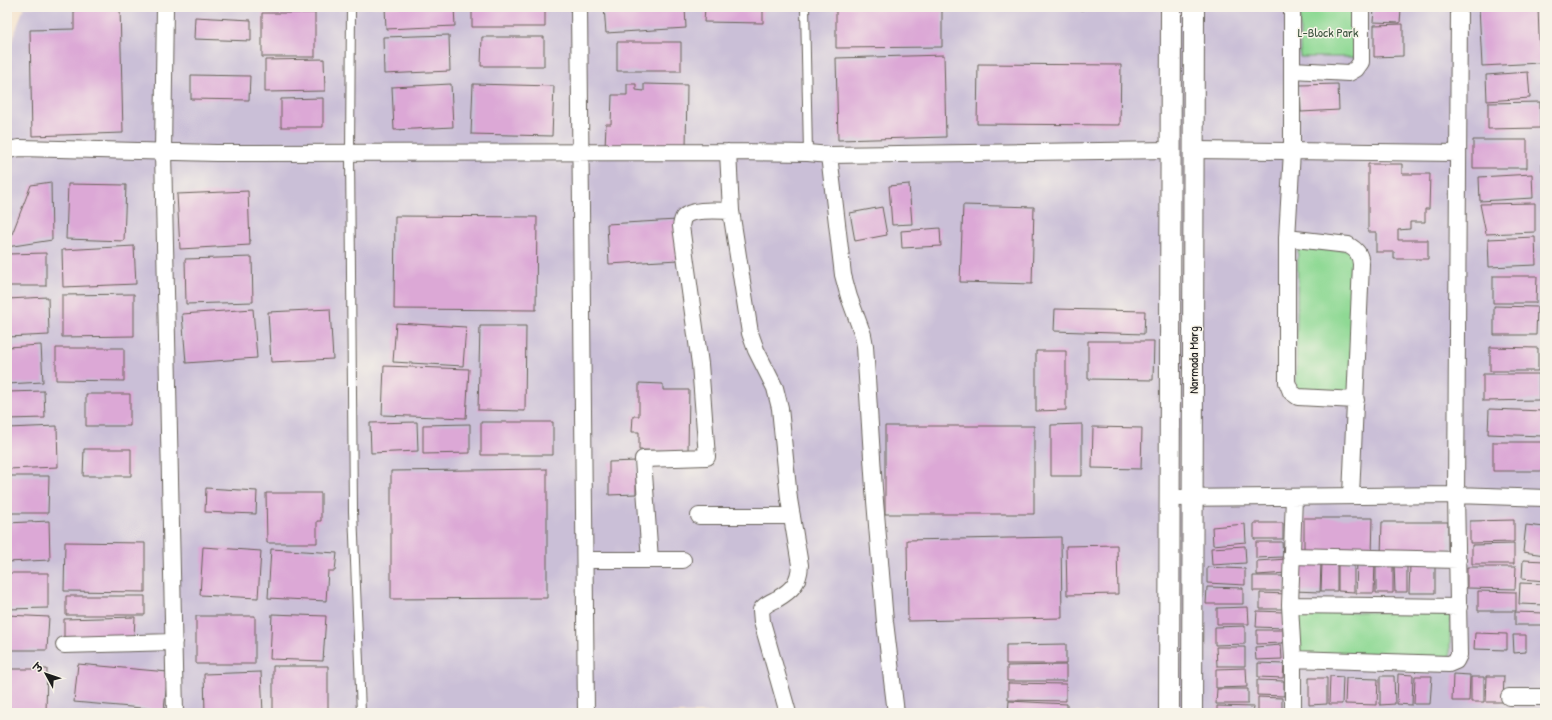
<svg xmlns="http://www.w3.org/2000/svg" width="1552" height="720" viewBox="0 0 1552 720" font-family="'Patrick Hand','Playpen Sans Deva',sans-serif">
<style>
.industrial{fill:#cabfd7}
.green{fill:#8fd994;stroke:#567a58}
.building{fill:#dca8d6}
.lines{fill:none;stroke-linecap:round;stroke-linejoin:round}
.service-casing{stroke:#68625a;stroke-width:10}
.minor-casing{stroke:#68625a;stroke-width:18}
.tertiary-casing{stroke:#68625a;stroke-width:22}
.service{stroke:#fff;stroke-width:8}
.minor{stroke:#fff;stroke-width:16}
.tertiary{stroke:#fff;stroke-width:20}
.labels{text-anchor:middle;stroke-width:3;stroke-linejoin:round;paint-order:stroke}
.park-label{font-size:13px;fill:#3e5540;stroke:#f7f3e8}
.street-label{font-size:13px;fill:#1c1c1c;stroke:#f7f3e8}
</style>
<rect width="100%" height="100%" fill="#f7f3e8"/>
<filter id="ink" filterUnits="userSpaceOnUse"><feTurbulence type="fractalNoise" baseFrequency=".025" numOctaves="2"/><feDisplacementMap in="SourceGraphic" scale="8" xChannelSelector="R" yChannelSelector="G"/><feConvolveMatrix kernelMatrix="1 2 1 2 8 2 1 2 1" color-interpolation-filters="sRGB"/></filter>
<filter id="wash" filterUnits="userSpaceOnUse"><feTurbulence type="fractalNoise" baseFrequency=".012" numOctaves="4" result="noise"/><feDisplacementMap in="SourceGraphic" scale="16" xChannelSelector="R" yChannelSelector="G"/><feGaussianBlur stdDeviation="0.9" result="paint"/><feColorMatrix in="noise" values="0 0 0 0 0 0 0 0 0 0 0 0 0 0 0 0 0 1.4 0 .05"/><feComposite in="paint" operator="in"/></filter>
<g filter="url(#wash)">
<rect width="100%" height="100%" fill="#f5e4ce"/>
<!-- industrial -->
<path class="industrial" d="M 24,7 L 1545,7 L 1545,713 L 7,713 L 7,56 Z"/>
<!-- green -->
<path class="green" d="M 1300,7 L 1355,7 L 1355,57 L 1300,57 Z
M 1298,249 L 1353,250 L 1350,393 L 1296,392 Z
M 1298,612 L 1450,612 L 1450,657 L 1298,658 Z"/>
<g id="blocks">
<!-- building -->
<path class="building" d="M 74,7 L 120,7 L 123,133 L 32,136 L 30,30 L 74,29 Z
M 385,7 L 454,7 L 455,26 L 386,29 Z
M 472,7 L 545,7 L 545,27 L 472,27 Z
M 604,7 L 685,7 L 686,28 L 606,33 Z
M 705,7 L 763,7 L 763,23 L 704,22 Z
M 836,7 L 942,7 L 942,47 L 836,48 Z
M 1062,7 L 1083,7 L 1083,10 L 1062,9 Z
M 1479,7 L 1538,7 L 1540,63 L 1482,66 Z
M 1374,9 L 1401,10 L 1400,23 L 1373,22 Z
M 262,13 L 315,13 L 315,57 L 262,57 Z
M 195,17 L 251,20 L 251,41 L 194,39 Z
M 1403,24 L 1403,56 L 1374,57 L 1374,25 Z
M 449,35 L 450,71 L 384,74 L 383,37 Z
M 482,37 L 544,37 L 544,66 L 481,66 Z
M 617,42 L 681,42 L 681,71 L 617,71 Z
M 944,55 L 946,137 L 838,140 L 836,58 Z
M 324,59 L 325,91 L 265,92 L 265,60 Z
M 978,64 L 1121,65 L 1120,125 L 977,124 Z
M 1528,72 L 1530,98 L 1487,101 L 1486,75 Z
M 191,75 L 250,76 L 249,100 L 191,99 Z
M 451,84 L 453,127 L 394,130 L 392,87 Z
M 473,84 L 554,86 L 552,136 L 471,134 Z
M 627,84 L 636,84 L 636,90 L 644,91 L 644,84 L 687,85 L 686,149 L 605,148 L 606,124 L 611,124 L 612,95 L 627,95 Z
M 1338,84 L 1339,110 L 1301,112 L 1300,85 Z
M 323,98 L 323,127 L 281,127 L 281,99 Z
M 1540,102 L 1540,128 L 1488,129 L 1488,103 Z
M 1542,137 L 1545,137 L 1545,172 L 1542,172 Z
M 1473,140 L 1527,140 L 1527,168 L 1473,168 Z
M 1368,164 L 1402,164 L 1402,174 L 1430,174 L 1429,209 L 1425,209 L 1425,222 L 1410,222 L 1410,229 L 1398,230 L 1398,240 L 1428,240 L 1428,259 L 1394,259 L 1394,252 L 1376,252 L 1376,232 L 1368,232 Z
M 1532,174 L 1533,198 L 1480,201 L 1479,177 Z
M 51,182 L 52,240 L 7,247 L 31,185 Z
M 68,184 L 126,185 L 124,241 L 66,239 Z
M 909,184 L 912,224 L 892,225 L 889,186 Z
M 248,191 L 250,245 L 180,249 L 177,194 Z
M 1535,203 L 1535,232 L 1486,234 L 1480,204 Z
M 963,205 L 1034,207 L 1032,284 L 960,282 Z
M 882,207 L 887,235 L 855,241 L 850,213 Z
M 395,216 L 537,217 L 536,310 L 394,309 Z
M 677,220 L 678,260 L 609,264 L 607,224 Z
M 940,228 L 941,246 L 902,248 L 901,231 Z
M 1535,237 L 1536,265 L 1489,267 L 1488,239 Z
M 134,246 L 136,284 L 63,287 L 62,250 Z
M 46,253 L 46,286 L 7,286 L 7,254 Z
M 252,257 L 253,302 L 186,304 L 185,259 Z
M 1493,276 L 1537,276 L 1536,303 L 1493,303 Z
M 134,294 L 134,336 L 62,337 L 62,295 Z
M 48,297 L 49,335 L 7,337 L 7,299 Z
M 1494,306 L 1537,307 L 1536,335 L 1494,335 Z
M 253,309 L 257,358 L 186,363 L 182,314 Z
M 330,309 L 333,359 L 271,362 L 268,312 Z
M 1055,309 L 1145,311 L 1144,334 L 1054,331 Z
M 396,323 L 466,327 L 463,366 L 393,362 Z
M 480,326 L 526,326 L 525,411 L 478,410 Z
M 1088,341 L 1154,341 L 1153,380 L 1088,379 Z
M 41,345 L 43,382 L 7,384 L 7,347 Z
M 1490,347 L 1538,348 L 1538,371 L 1490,371 Z
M 56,348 L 124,348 L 124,381 L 56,380 Z
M 1036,351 L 1066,351 L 1066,410 L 1036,411 Z
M 384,366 L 469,369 L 466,418 L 382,415 Z
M 1483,374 L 1539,374 L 1539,400 L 1483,401 Z
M 639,383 L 663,384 L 663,390 L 689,390 L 688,451 L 639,450 L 639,432 L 632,432 L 633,416 L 639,416 Z
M 44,391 L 45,418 L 7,419 L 7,392 Z
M 86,394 L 130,394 L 130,426 L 86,426 Z
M 1489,409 L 1543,411 L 1542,436 L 1488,434 Z
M 417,422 L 418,451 L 371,453 L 370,423 Z
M 481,422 L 553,422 L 553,455 L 481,455 Z
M 470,424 L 470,453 L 423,454 L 423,425 Z
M 1082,424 L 1082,476 L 1051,476 L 1051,425 Z
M 57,426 L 58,467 L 7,469 L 7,428 Z
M 885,426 L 1034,426 L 1034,514 L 885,514 Z
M 1093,427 L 1142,428 L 1141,469 L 1092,468 Z
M 1493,442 L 1544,442 L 1544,471 L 1493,471 Z
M 84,449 L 131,449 L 131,476 L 83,476 Z
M 636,461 L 636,494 L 609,495 L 609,462 Z
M 547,469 L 547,598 L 391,599 L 391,471 Z
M 7,476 L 49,476 L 48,513 L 7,513 Z
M 206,488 L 257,491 L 256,514 L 205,512 Z
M 266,493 L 321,493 L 321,521 L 317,521 L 317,543 L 267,543 Z
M 1304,518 L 1373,518 L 1372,555 L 1304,555 Z
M 1514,520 L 1514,542 L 1470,543 L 1470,521 Z
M 49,521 L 50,560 L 7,562 L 7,523 Z
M 1382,522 L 1448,522 L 1448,555 L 1381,555 Z
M 1254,523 L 1283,523 L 1283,539 L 1254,539 Z
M 1245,524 L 1246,542 L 1213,545 L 1212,527 Z
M 1526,525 L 1545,527 L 1545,555 L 1523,552 Z
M 1061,537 L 1062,618 L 908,621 L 907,540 Z
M 65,542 L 145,543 L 145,592 L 64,591 Z
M 1256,542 L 1282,542 L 1283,557 L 1256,558 Z
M 1514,544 L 1514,564 L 1472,564 L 1472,545 Z
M 1117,545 L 1118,594 L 1067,595 L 1066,546 Z
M 1245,546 L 1246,563 L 1212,565 L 1211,548 Z
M 203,547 L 261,551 L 258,598 L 200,595 Z
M 271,549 L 337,553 L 335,571 L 328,571 L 326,601 L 268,598 Z
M 1287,559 L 1287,573 L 1257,575 L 1257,561 Z
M 1293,560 L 1321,561 L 1320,592 L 1293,591 Z
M 1523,560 L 1545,561 L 1545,581 L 1522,579 Z
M 1338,561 L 1354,563 L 1354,592 L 1338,591 Z
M 1357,561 L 1375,561 L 1374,593 L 1356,593 Z
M 1376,562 L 1393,562 L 1393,593 L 1376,593 Z
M 1322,563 L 1337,563 L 1337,591 L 1321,591 Z
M 1394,563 L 1407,563 L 1407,592 L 1395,592 Z
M 1410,564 L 1435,564 L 1435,593 L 1409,593 Z
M 1207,567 L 1245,569 L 1245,585 L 1207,583 Z
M 1467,567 L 1516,567 L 1515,589 L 1467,588 Z
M 7,573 L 48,573 L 48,608 L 7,609 Z
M 1253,576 L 1284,576 L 1285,591 L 1253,591 Z
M 1520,583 L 1545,584 L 1545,605 L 1519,604 Z
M 1207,587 L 1243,588 L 1243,604 L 1206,604 Z
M 1478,591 L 1516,592 L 1516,611 L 1478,611 Z
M 1260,593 L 1288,594 L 1287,609 L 1260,609 Z
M 66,596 L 145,596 L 145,615 L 66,615 Z
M 1248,607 L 1249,624 L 1217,624 L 1217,608 Z
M 1257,611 L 1284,612 L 1283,628 L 1256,627 Z
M 1515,612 L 1545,613 L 1545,625 L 1515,625 Z
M 272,614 L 326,616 L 323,661 L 270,659 Z
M 7,615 L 49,617 L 47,650 L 7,650 Z
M 196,616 L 255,616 L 255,664 L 196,664 Z
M 135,617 L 134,637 L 64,638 L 64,619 Z
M 1245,626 L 1245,644 L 1215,645 L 1215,627 Z
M 1257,630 L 1283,630 L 1283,643 L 1257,644 Z
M 1475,633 L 1507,634 L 1507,650 L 1474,649 Z
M 1513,635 L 1526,635 L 1526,652 L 1514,653 Z
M 1066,644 L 1066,664 L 1006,664 L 1006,645 Z
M 1281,645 L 1282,659 L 1256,660 L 1255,647 Z
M 1216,647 L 1245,647 L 1245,666 L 1217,666 Z
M 1258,663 L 1284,664 L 1283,678 L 1258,677 Z
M 78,664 L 168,672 L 164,710 L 74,702 Z
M 1066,665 L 1066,681 L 1007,681 L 1007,666 Z
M 273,666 L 328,666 L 328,713 L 273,713 Z
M 1246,668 L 1247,687 L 1216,688 L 1216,669 Z
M 7,669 L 47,669 L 46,713 L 7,713 Z
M 261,672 L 263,713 L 205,713 L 204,674 Z
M 1398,674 L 1413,675 L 1412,705 L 1397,704 Z
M 1453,674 L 1470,675 L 1469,701 L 1452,701 Z
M 1330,676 L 1343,677 L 1342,704 L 1329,704 Z
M 1380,676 L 1394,676 L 1395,704 L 1380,705 Z
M 1415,676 L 1432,676 L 1430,704 L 1414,704 Z
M 1487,676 L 1504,676 L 1503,702 L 1486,702 Z
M 1471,677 L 1484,677 L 1484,702 L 1471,702 Z
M 1309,678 L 1327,678 L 1327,704 L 1309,705 Z
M 1346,678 L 1378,679 L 1377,705 L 1345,704 Z
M 1257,680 L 1284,681 L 1284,696 L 1257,695 Z
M 1008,683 L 1066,684 L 1066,701 L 1008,700 Z
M 1217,689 L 1248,689 L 1248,704 L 1216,704 Z
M 1258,697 L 1282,698 L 1282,712 L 1258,712 Z
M 1009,701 L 1067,704 L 1067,713 L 1008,713 Z
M 1217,706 L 1254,707 L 1253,713 L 1217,713 Z
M 1328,710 L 1328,713 L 1303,713 L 1303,711 Z"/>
</g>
</g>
<g filter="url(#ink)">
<use href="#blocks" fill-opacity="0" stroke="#68625a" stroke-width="1"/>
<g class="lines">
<!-- service casing -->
<g class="service-casing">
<path id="service" d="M 351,7 L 350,154 L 353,511 L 361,713
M 805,7 L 808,153"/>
</g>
<!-- minor casing -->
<g class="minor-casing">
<path id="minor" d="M 165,7 L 163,151 L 175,713
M 579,7 L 586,713
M 1292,7 L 1292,151 L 1287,238 L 1287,382 L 1291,392 L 1298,397 L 1356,400
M 1292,70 L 1349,73 L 1356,69 L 1361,62 L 1361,7
M 7,150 L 20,148 L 216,153 L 728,152 L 808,153 L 829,155 L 1171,150
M 1194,150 L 1457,153
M 728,152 L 731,211 L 750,333 L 756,350 L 775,388 L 780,408 L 789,499 L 800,565 C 799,583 792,590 777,599 C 771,602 765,604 761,610 L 762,622 L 788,713
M 829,155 L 843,275 L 849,297 L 863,335 L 865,346 L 874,489 L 885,622 L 896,713
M 1287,238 L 1348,245 C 1357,250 1360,254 1361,264 L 1351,496
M 1170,498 L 1456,495 L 1545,498
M 699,516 L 792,516
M 1291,556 L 1458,560
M 585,560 L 683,560
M 650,560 L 643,459 L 707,457 L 700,364 L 681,226 C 682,223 682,219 684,217 C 692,208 720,211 731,211
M 1290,605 L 1459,607
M 64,645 L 174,642
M 1293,659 L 1449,664 L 1456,661 L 1459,655 L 1456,495 L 1459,7
M 1509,697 L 1545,697
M 1293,713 L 1293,659 L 1290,605 L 1294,497"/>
</g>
<!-- tertiary casing -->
<g class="tertiary-casing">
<path id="tertiary" d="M 1169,713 L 1171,7
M 1192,713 L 1194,7"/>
</g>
<!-- service -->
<use href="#service" class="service"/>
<!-- minor -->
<use href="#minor" class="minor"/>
<!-- tertiary -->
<use href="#tertiary" class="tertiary"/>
</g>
</g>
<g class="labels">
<!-- park labels -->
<g class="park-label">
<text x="1328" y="37">L-Block Park</text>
</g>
<!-- street labels -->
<g class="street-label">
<text transform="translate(1193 360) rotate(-90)" y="5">Narmada Marg</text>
</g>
</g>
<!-- margin -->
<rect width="1552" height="720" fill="none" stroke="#f7f3e8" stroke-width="24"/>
<!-- north arrow -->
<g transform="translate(46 674) rotate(310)" stroke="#f7f3e8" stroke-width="3" paint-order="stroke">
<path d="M0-3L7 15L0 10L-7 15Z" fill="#1c1c1c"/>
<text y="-6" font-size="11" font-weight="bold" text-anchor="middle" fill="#1c1c1c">उ</text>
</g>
</svg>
